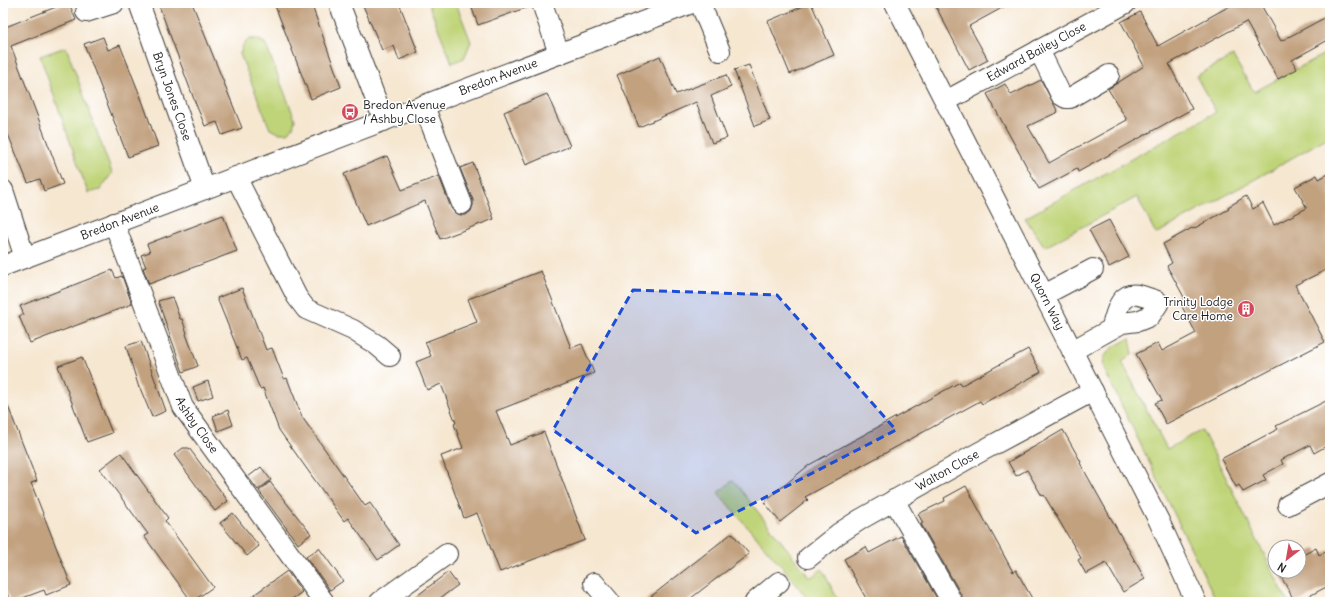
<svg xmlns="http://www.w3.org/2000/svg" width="1333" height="605" viewBox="0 0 1333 605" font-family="Delius,sans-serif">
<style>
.grass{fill:#bfd478;stroke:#6e784a}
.building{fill:#c2a17f}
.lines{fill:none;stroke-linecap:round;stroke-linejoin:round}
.minor-casing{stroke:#3d3a37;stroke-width:22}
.minor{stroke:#fff;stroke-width:20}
.marked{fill:#1d4ed8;fill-opacity:0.2;stroke:#1d4ed8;stroke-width:3;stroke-dasharray:8 5;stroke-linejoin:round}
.labels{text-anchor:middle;stroke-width:3;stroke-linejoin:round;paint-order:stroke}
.street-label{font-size:12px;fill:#1c1c1c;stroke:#fff}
.poi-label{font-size:12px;fill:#1c1c1c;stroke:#fff;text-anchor:start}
</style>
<rect width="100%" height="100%" fill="#fff"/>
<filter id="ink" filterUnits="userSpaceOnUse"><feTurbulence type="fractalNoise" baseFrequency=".025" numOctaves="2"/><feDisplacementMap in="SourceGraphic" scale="8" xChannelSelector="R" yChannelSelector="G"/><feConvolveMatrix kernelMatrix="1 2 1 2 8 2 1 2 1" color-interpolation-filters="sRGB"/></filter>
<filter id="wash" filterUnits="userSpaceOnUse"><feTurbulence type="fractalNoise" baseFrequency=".012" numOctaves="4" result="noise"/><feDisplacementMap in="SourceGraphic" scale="16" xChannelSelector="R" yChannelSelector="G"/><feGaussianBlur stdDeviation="0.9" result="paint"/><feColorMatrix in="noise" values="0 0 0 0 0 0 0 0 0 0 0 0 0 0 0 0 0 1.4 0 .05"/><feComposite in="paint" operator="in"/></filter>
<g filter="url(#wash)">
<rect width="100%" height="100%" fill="#f6e7d1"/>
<!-- grass -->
<path class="grass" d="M 428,3 L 456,3 L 471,42 L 464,58 L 452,63 Z
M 249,39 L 257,39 L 265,43 L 295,119 L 293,128 L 287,133 L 278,133 L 270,129 L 240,54 L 243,45 Z
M 66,47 L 112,173 L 100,190 L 88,193 L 40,56 Z
M 1330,51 L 1330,136 L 1259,177 L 1156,234 L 1137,197 L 1045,247 L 1025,218 L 1216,112 L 1196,76 L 1233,56 L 1254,92 Z
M 1130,338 L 1133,354 L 1122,362 L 1167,449 L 1202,430 L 1288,602 L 1217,602 L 1104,369 C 1100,351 1116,346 1130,338 Z
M 733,480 L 810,578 L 822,569 L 839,602 L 810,602 L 789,575 L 718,493 Z"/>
<g id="blocks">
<!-- building -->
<path class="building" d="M 66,3 L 69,3 L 76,20 L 11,46 L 63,184 L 44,191 L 40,179 L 28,183 L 3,122 L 3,28 Z
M 158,3 L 192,3 L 242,128 L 222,135 L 217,122 L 205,126 L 195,102 Z
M 274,3 L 311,3 L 341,87 L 311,99 Z
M 362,3 L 399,3 L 418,52 L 399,60 L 394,46 L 382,50 Z
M 470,3 L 531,3 L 531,6 L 478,25 Z
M 811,3 L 834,55 L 790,74 L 768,21 Z
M 934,3 L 1011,3 L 969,26 L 988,60 L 969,70 Z
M 1235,3 L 1260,3 L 1281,41 L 1330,15 L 1330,39 L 1292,60 L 1297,69 L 1278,79 L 1246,22 L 1169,64 L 1192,109 L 1078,172 L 1077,169 L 1039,189 L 987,94 L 1005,84 L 1011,95 L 1041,80 L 1058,112 L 1028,126 L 1049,163 L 1127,120 L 1108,89 L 1144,66 L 1121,22 L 1140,12 L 1158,46 Z
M 103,37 L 108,50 L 120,45 L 143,103 L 158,146 L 128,157 L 84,44 Z
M 660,56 L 676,94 L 726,75 L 731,87 L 711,96 L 727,138 L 712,143 L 696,102 L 639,127 L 617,75 Z
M 749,65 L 770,120 L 755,126 L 734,70 Z
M 547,94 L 570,146 L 526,165 L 504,112 Z
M 387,156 L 402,190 L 439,176 L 451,208 L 455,213 L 461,215 L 466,215 L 471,211 L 473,205 L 473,200 L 460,168 L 473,163 L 494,219 L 440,239 L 425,201 L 366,226 L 344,174 Z
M 1330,173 L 1330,268 L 1295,285 L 1325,342 L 1166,424 L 1155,403 L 1162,400 L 1136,354 L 1158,343 L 1162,351 L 1196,333 L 1179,301 L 1185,299 L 1167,266 L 1172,263 L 1163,244 L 1192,228 L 1193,229 L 1229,209 L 1228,207 L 1246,196 L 1253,209 L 1263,203 L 1274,225 L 1307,208 L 1295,187 L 1317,175 L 1319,179 Z
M 223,215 L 237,251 L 149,284 L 143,268 L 146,267 L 141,255 L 150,252 L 147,244 Z
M 1109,220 L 1129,257 L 1109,267 L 1089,230 Z
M 112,270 L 116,278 L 122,276 L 132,304 L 30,343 L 19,316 L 24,315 L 20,306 Z
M 541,271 L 571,348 L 582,344 L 594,373 L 496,411 L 510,445 L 544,432 L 585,540 L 500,572 L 477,513 L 464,518 L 441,456 L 463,448 L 454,424 L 456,423 L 441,384 L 427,390 L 416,362 L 431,356 L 425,342 L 477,322 L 468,299 Z
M 242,288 L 266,350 L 272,348 L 284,379 L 287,378 L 302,417 L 365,506 L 370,503 L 399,545 L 378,560 L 348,518 L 344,521 L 279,430 L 263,388 L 260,389 L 247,358 L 242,360 L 217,298 Z
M 172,297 L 180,319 L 182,319 L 187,333 L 186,334 L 198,366 L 183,372 L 158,301 Z
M 141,341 L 166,411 L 152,417 L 140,388 L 139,388 L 126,346 Z
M 1028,349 L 1041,372 L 982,404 L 980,401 L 805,497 L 808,500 L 780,522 L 764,502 L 809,465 L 960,382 L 962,385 Z
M 82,357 L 112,433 L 87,442 L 58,366 Z
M 208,381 L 213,396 L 198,401 L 193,387 Z
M 4,396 L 37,481 L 31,483 L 71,585 L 46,595 L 44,590 L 12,602 L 10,602 L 3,582 L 3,397 Z
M 1330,399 L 1330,444 L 1314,453 L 1310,445 L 1281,460 L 1283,464 L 1263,475 L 1266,480 L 1243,492 L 1239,485 L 1236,487 L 1221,459 L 1278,429 L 1276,426 Z
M 228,410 L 233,425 L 218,431 L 213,416 Z
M 1063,430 L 1081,462 L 1080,463 L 1145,579 L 1123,592 L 1106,563 L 1086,574 L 1078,560 L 1081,558 L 1044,495 L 1042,496 L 1027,470 L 1016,476 L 1008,462 Z
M 183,448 L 189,448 L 228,501 L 215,511 L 174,455 Z
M 121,453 L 168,518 L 165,521 L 213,587 L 192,602 L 144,536 L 148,534 L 100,469 Z
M 261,467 L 271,480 L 258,490 L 248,477 Z
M 270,482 L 311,534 L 298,544 L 259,491 Z
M 966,486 L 1013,572 L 1016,570 L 1034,602 L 963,602 L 962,596 L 921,524 L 923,523 L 918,514 L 945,501 L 944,498 Z
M 233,513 L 259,546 L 247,556 L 220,523 Z
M 732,533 L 749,554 L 721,575 L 686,602 L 644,602 Z
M 901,536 L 939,602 L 868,602 L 844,559 L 866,547 L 869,553 Z
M 319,548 L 343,581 L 330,590 L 306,557 Z
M 1316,548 L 1319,555 L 1330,550 L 1330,585 L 1298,602 L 1295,602 L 1278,571 L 1299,571 L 1299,557 Z
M 287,571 L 302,592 L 288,602 L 244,602 Z
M 448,572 L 458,585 L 435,602 L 409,602 Z"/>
</g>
</g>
<g filter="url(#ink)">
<use href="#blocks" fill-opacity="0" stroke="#3d3a37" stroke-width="1"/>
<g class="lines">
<!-- minor casing -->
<g class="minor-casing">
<g id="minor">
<path id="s1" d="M 139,3 L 205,189"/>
<path d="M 339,3 L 384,121"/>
<path d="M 542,3 L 559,54"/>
<path d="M 700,3 L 720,51"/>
<path id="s2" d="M 895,3 L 1159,521 L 1196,602"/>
<path d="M 86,12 L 114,3"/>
<path d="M 1039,50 L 1061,95 L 1066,98 L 1070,98 L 1109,75"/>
<path id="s3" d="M 946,101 L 1126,3"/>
<path d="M 424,106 L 462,204"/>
<path d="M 236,177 L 297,297 L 306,309 L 353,330 L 377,345 L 390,356"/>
<path d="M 3,190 L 25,258"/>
<path id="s4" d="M 114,223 L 183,407 L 324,602"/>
<path id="s5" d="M 3,266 L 692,3"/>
<path d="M 1044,295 L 1093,269"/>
<path d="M 1072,351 L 1122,323 L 1138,321 L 1150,316 L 1158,304 L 1157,301 C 1151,299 1144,296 1138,295 C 1118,291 1116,316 1111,329"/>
<path d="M 894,500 L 952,602"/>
<path d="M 1288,505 L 1330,483"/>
<path id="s6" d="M 808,558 L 838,534 L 861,519 L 978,453 L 1093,391"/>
<path d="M 594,583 L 610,602"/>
<path d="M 380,602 L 447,554"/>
<path d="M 755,602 L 779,582"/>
</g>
</g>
<!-- minor -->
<use href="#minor" class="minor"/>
</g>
</g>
<!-- marked area -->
<path class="marked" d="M 633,290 L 777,295 L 896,430 L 696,533 L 553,430 Z"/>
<!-- icons -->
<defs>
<g id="bus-disc" transform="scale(0.9)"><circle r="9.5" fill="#d1495b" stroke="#fff"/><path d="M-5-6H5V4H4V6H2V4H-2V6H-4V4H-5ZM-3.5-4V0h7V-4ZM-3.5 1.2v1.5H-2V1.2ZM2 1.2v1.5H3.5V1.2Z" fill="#fff"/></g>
<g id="building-disc" transform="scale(0.9)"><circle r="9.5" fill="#d1495b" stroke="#fff"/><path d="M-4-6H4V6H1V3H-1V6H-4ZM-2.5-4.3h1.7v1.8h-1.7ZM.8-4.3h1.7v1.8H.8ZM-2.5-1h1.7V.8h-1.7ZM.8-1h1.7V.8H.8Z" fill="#fff"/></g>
</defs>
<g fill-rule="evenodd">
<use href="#bus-disc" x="350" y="112"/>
<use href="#building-disc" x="1246" y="309"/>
</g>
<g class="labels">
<!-- street labels -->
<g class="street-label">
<text dy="4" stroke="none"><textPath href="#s3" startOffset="103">Edward Bailey Close</textPath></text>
<text dy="4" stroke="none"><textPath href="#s5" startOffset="530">Bredon Avenue</textPath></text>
<text dy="4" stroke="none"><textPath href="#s1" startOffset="99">Bryn Jones Close</textPath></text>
<text dy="4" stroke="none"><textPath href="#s5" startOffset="125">Bredon Avenue</textPath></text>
<text dy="4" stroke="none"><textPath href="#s2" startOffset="335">Quorn Way</textPath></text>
<text dy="4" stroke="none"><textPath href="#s4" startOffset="219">Ashby Close</textPath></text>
<text dy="4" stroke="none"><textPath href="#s6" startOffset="165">Walton Close</textPath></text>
</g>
<!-- poi labels -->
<g class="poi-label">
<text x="363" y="109">Bredon Avenue<tspan x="363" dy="14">/ Ashby Close</tspan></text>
<text x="1233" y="306" text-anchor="end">Trinity Lodge<tspan x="1233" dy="14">Care Home</tspan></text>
</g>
</g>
<!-- margin -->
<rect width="1333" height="605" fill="none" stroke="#fff" stroke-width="16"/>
<!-- north arrow -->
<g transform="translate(1287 559) rotate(211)"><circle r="19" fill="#ffffff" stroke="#a4a4a4"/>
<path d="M0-3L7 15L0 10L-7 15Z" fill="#d1495b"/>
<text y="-6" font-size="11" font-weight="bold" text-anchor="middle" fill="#1c1c1c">N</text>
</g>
</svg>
